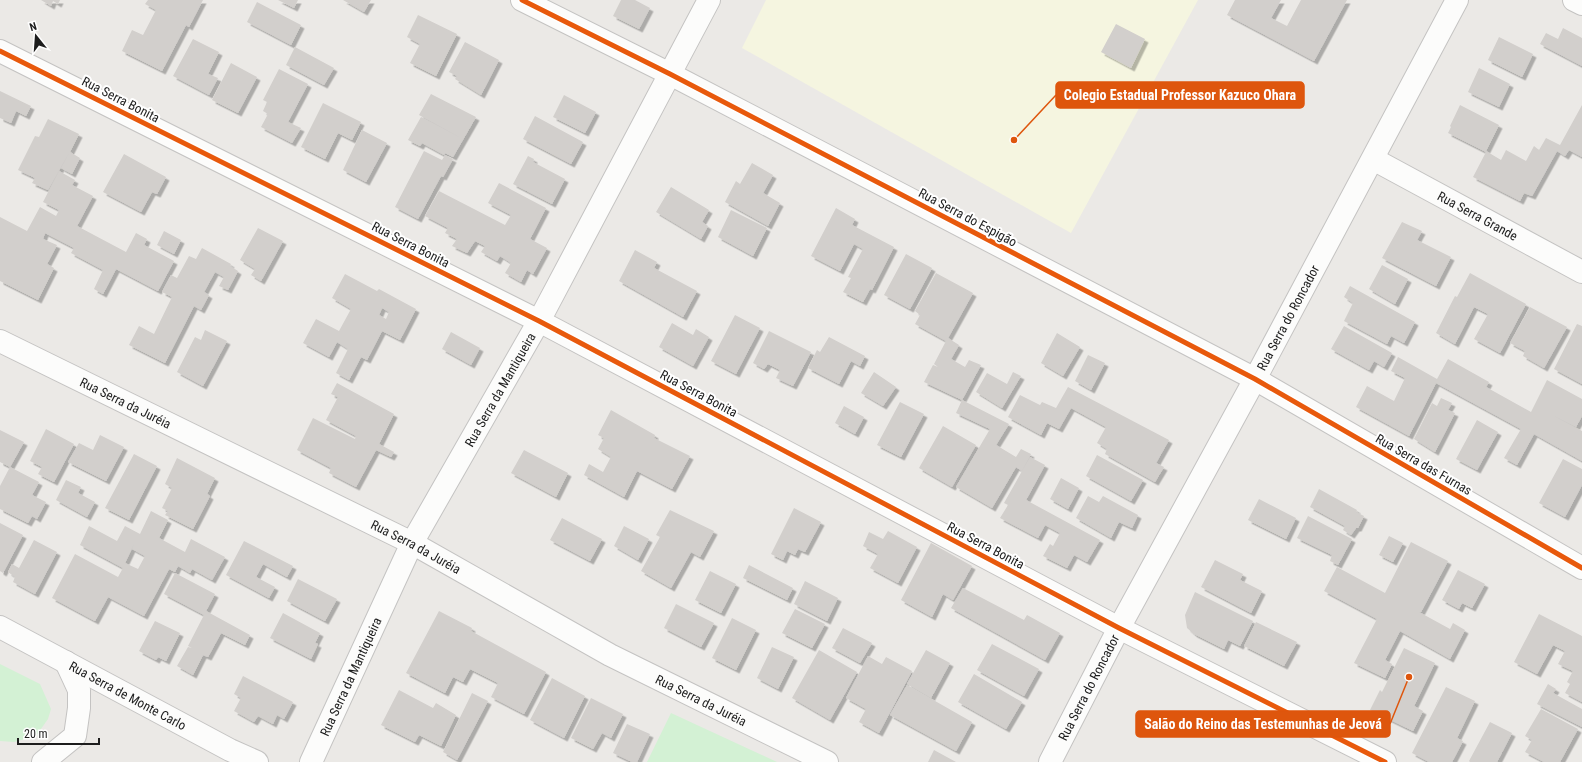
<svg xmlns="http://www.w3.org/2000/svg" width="1582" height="762" viewBox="0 0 1582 762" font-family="'Roboto Condensed',sans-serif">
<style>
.education{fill:#f5f5e0}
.park{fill:#d3f1d4}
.building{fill:#d2cfcc;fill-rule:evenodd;filter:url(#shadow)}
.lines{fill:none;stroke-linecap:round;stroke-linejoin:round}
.minor-casing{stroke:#c4c3c2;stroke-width:24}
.minor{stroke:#fcfcfb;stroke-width:22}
.cycleway-casing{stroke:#fff;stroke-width:8}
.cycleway{stroke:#e8590c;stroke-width:5}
.labels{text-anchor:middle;stroke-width:4;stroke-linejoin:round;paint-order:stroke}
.street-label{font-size:13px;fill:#1d1d1d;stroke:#fff}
.leader{fill:none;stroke:#de560d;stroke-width:1.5}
.callout-dot{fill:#de560d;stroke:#fff;stroke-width:1.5}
.callout{fill:#de560d;stroke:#de560d;stroke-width:1.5}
.callout-label{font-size:14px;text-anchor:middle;font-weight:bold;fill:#fff}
</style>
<defs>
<filter id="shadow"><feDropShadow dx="3.5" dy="3.5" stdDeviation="0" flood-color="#0004"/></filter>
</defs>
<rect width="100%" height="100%" fill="#ebe9e6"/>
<!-- education -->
<path class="education" d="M 766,0 L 1198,0 L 1071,233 L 742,48 Z"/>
<!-- park -->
<path class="park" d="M 0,664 L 40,684 L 51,709 L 48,719 L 36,736 L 14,742 L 0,741 Z
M 671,713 L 777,762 L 647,762 Z"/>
<!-- building -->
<path class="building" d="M 41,0 L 60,0 L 58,4 L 53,1 L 51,6 Z
M 148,0 L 203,0 L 189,27 L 186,25 L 162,71 L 122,51 L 132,30 L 143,35 L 156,10 L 145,4 Z
M 278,0 L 298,0 L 294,8 Z
M 343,0 L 371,0 L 364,12 Z
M 621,0 L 635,0 L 650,8 L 639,29 L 613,16 Z
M 1235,0 L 1281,0 L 1271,18 L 1287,26 L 1301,0 L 1347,0 L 1314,61 L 1227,15 Z
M 257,2 L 301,25 L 291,45 L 247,22 Z
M 418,15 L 457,34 L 436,76 L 410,63 L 420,44 L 407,37 Z
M 1116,24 L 1145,39 L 1131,68 L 1101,52 Z
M 1563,28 L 1582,38 L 1582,66 L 1540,44 L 1546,33 L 1558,39 Z
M 1499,37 L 1533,54 L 1522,77 L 1488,60 Z
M 193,39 L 219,52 L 208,74 L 218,78 L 209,95 L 173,76 Z
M 465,42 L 499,60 L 481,95 L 455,79 L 457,76 L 449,72 Z
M 295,47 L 334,68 L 324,85 L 286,65 Z
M 231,63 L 257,77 L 238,113 L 212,100 Z
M 1479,68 L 1510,84 L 1499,107 L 1468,92 Z
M 279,69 L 308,84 L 288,122 L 301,128 L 292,143 L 261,127 L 268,114 L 263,111 L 267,102 L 263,100 Z
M 0,91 L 31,106 L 26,116 L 16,111 L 11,123 L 0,118 Z
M 431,94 L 476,117 L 453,157 L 445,153 L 444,155 L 422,143 L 420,146 L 408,140 L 421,117 L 461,138 L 419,115 Z
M 564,95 L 596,112 L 585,133 L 553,117 Z
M 323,103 L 361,122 L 352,140 L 338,133 L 325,159 L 301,147 Z
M 1460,105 L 1499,125 L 1486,151 L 1501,160 L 1506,150 L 1526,161 L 1534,146 L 1539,150 L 1546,138 L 1560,145 L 1582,105 L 1582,157 L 1569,150 L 1565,156 L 1557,151 L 1532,196 L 1524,193 L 1520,201 L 1473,177 L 1486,152 L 1448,133 L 1451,127 L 1450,126 Z
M 535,116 L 583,142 L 571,164 L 523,139 Z
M 48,119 L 79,134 L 70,152 L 80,158 L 72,174 L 61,168 L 69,153 L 48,190 L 32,183 L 35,178 L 18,170 L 35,136 L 39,137 Z
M 362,130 L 387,143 L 366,182 L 343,170 Z
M 424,151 L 442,160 L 445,155 L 453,159 L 443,177 L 441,176 L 418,219 L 395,207 Z
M 124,154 L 166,177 L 157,194 L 152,192 L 141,212 L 103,192 Z
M 528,156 L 534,159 L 533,162 L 565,179 L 552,204 L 513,184 Z
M 752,163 L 773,175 L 763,193 L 780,203 L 768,226 L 725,202 L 736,181 L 740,184 Z
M 59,171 L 75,180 L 72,185 L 93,196 L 77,226 L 126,252 L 136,233 L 147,239 L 144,245 L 174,261 L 158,291 L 116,269 L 103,294 L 94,289 L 103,270 L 71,253 L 74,248 L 45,233 L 43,239 L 57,245 L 47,264 L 54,268 L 38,300 L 0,281 L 0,217 L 27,231 L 40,207 L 56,216 L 59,210 L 43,202 Z
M 499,183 L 546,208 L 530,239 L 547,248 L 533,274 L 527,270 L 521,282 L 505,273 L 511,263 L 500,256 L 497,261 L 481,252 L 485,246 L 475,241 L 467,253 L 452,246 L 457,239 L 445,233 L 448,228 L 425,216 L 439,191 L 505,225 L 511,215 L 488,203 Z
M 671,187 L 709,210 L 702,222 L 708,226 L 701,239 L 656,212 Z
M 836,208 L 855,219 L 852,225 L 894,247 L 872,290 L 870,289 L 863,302 L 843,292 L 851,278 L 848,277 L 863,249 L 854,244 L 840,271 L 811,256 Z
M 731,210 L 767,228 L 753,256 L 718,237 Z
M 1402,222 L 1422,231 L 1417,240 L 1451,257 L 1436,286 L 1382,258 Z
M 258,228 L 283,241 L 261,281 L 251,275 L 255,269 L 240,260 Z
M 164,231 L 181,240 L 174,254 L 157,245 Z
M 202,248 L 231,264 L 230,266 L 238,271 L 228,290 L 219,286 L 224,277 L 215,272 L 204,292 L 209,295 L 201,310 L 194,306 L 165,363 L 129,345 L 139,326 L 154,334 L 172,297 L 162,292 L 171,275 L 177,278 L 189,256 L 196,259 Z
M 635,250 L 657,262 L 654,268 L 697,291 L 683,317 L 619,281 Z
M 906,254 L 932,268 L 910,309 L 884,295 Z
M 1382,265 L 1408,279 L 1395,304 L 1369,289 Z
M 936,273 L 973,293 L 948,338 L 959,345 L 951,359 L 965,367 L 969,360 L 981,365 L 962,400 L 924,382 L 933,365 L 938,367 L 934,364 L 946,341 L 915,324 L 920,315 L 915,311 Z
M 1470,273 L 1526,304 L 1500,353 L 1474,339 L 1488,314 L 1474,307 L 1455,344 L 1436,333 L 1455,296 L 1457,297 Z
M 345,274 L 377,291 L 379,289 L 416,309 L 400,340 L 382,331 L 367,360 L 361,357 L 349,380 L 336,373 L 348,349 L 337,342 L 329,357 L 303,343 L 316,319 L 339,331 L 351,309 L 332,298 ZM 382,308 L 389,312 L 386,319 L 379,315 Z
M 1350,286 L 1415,322 L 1404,343 L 1391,336 L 1387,344 L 1344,321 L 1353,303 L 1344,297 Z
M 1530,307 L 1567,327 L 1544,368 L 1523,356 L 1525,351 L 1510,343 Z
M 735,315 L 760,328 L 736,374 L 711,361 Z
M 672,323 L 693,335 L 696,329 L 709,337 L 693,366 L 659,347 Z
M 1577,324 L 1582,326 L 1582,384 L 1554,369 Z
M 1344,326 L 1392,353 L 1384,367 L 1374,361 L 1369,370 L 1331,349 Z
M 205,330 L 227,341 L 203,386 L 177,372 L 195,337 L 201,340 Z
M 769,331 L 811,352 L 793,386 L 776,378 L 780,370 L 768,364 L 764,369 L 753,363 Z
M 451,332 L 480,348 L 471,365 L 442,349 Z
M 1057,333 L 1080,347 L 1063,376 L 1041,363 Z
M 829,337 L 865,356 L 860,366 L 851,361 L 839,384 L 808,368 L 817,350 L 820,352 Z
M 1088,355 L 1105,363 L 1091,390 L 1075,381 Z
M 1398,357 L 1437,379 L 1448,359 L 1489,382 L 1486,387 L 1531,412 L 1547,380 L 1582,399 L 1582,416 L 1576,427 L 1554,416 L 1582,431 L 1582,461 L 1534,434 L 1517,465 L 1504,458 L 1521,429 L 1436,383 L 1409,436 L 1356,407 L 1367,386 L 1394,401 L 1405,378 L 1391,371 Z
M 874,372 L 896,387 L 883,406 L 861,393 Z
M 1013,372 L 1021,376 L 1002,408 L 976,392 L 987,373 L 1007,384 Z
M 337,383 L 394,414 L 379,444 L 394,452 L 391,457 L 376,450 L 356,487 L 329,473 L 331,468 L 297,450 L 313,418 L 355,439 L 356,436 L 326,420 L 338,397 L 331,394 Z
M 1068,387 L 1169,440 L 1156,463 L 1164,467 L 1155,482 L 1105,454 L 1107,449 L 1097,443 L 1106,427 L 1071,408 L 1059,429 L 1047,423 L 1041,435 L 1008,417 L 1020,395 L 1040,405 L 1042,402 L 1056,408 Z
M 1441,398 L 1452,403 L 1448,410 L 1455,413 L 1435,452 L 1414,439 L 1432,403 L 1437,406 Z
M 962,400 L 1009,424 L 996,445 L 1016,457 L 1021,449 L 1031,454 L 1022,471 L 1016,467 L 992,508 L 956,487 L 990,429 L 956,413 Z
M 900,402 L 924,414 L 901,457 L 877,445 Z
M 844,406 L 864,417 L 855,434 L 835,423 Z
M 611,410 L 655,435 L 654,438 L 690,456 L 672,489 L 637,471 L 624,497 L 584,475 L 589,464 L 603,472 L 611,457 L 598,449 L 604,438 L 598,435 Z
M 1477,420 L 1498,432 L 1477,470 L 1456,459 Z
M 943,426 L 976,445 L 952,487 L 919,468 Z
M 46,429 L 74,444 L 54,482 L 38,474 L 42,467 L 30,461 Z
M 0,430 L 24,442 L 10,467 L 0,462 Z
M 100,435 L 124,447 L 106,481 L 68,462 L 79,443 L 93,450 Z
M 524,450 L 568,473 L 556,497 L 511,473 Z
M 134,454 L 157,466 L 129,520 L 105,508 Z
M 1097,455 L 1143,480 L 1131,501 L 1086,476 Z
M 1030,457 L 1045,465 L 1026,500 L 1100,540 L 1087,562 L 1074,555 L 1067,568 L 1043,556 L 1050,544 L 1053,546 L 1060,533 L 1045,525 L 1038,538 L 1000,518 L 1008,505 L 1004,503 Z
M 177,458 L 215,478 L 207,494 L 210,496 L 193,529 L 165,515 L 168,511 L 162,508 L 172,488 L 165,484 Z
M 1563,459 L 1582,469 L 1582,485 L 1565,517 L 1539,503 Z
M 10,467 L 39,482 L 32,495 L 46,502 L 37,519 L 32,516 L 28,523 L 0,509 L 0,486 Z
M 1061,478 L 1079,488 L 1068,509 L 1050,499 Z
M 66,480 L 81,487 L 78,493 L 95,502 L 87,517 L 56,500 Z
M 1319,489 L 1357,510 L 1356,512 L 1364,516 L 1358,528 L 1356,528 L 1351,535 L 1343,530 L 1345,526 L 1310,507 Z
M 1088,496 L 1099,502 L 1103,496 L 1138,515 L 1132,528 L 1119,522 L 1111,538 L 1076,518 Z
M 1259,499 L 1296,518 L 1286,539 L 1248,520 Z
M 794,508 L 821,522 L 805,552 L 798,549 L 795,555 L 787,551 L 783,560 L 771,554 Z
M 670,510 L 714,531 L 700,557 L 691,552 L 671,588 L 641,571 L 660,537 L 656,535 Z
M 151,511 L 168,520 L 159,538 L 185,552 L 191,539 L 225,557 L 212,580 L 192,569 L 190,573 L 178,566 L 175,572 L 169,569 L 144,616 L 108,597 L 95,621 L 52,598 L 75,554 L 118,577 L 123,568 L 80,545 L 89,526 L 117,541 L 125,526 L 140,534 ZM 134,544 L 132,549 L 145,556 L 138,569 L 125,563 Z
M 1308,516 L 1352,539 L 1338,565 L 1330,561 L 1332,555 L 1297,538 Z
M 562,518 L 602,539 L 590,561 L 550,540 Z
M 0,523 L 23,535 L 3,573 L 0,571 Z
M 624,526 L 649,539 L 638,560 L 614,546 Z
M 888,531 L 917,547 L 898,583 L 870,568 L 878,554 L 863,546 L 869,532 L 883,539 Z
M 1389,536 L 1403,543 L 1393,562 L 1379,555 Z
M 34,540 L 57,552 L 35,594 L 13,582 L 15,577 L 8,572 L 12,564 L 19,568 Z
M 244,541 L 293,566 L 287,577 L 263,564 L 256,577 L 275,587 L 269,598 L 226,575 Z
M 1411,542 L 1448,561 L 1421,612 L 1419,612 L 1450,629 L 1453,623 L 1465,630 L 1450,659 L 1400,631 L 1385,660 L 1392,664 L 1385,678 L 1354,663 L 1377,619 L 1324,591 L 1337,567 L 1385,593 Z
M 931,543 L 972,566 L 953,600 L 943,594 L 932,617 L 901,600 Z
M 1215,560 L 1243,574 L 1240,580 L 1262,591 L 1251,613 L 1201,587 Z
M 749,565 L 793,588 L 787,600 L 743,578 Z
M 1458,570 L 1485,584 L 1472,608 L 1462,603 L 1459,609 L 1442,600 Z
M 710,571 L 736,584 L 721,613 L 695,600 Z
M 175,573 L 215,594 L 206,611 L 250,635 L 245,645 L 221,633 L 208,657 L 203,655 L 193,675 L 177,666 L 188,647 L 192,648 L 188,646 L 204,615 L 164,594 Z
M 298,579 L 337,599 L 325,621 L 287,601 Z
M 805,581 L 838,598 L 827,621 L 794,604 Z
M 963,588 L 1024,620 L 1027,615 L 1060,633 L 1045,660 L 951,608 Z
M 1195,592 L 1253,621 L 1240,646 L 1228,640 L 1224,649 L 1194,634 L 1187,628 L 1185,615 Z
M 676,604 L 714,623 L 701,647 L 664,628 Z
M 795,609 L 825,624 L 812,648 L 782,633 Z
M 439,611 L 472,628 L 471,631 L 546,672 L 524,714 L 491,697 L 498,683 L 470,669 L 463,682 L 453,677 L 445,693 L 406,673 Z
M 283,613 L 320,633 L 315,643 L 318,644 L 311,659 L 270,638 Z
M 1539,614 L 1582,636 L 1582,702 L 1565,693 L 1570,684 L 1567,682 L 1573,671 L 1558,664 L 1565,651 L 1553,645 L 1537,674 L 1514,662 Z
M 732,618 L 756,630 L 736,670 L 712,658 Z
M 155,621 L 180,633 L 166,661 L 158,657 L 156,660 L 139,651 Z
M 1256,622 L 1297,642 L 1284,666 L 1244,646 Z
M 843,628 L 872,643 L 860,663 L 832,648 Z
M 992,644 L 1039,669 L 1024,696 L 977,670 Z
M 772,647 L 794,657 L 778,689 L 757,678 Z
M 1404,648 L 1435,663 L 1414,706 L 1423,711 L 1413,731 L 1370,710 L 1380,690 L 1382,692 Z
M 819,650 L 857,672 L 830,720 L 792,698 Z
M 926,650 L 950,663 L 931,698 L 907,684 Z
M 868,656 L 882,664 L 886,657 L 912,671 L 879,733 L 859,722 L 866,709 L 846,698 Z
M 974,674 L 1022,702 L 1006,729 L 958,702 Z
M 243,676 L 293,702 L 284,719 L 277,715 L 273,724 L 258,716 L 254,722 L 234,711 L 241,698 L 234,694 Z
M 552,678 L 585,696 L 564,738 L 530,720 Z
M 1548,684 L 1556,689 L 1553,693 L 1582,709 L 1582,727 L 1537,704 Z
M 907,685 L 972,722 L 956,751 L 890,715 Z
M 1446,687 L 1475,701 L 1457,738 L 1463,741 L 1452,762 L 1429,762 L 1412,753 Z
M 399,690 L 433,708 L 436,703 L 456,715 L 441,746 L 419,735 L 415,742 L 381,725 Z
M 472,693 L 488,701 L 457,760 L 443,752 Z
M 591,698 L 623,714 L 611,738 L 602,733 L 593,749 L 571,738 Z
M 1541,709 L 1578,729 L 1560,762 L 1544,762 L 1525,752 L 1532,740 L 1525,736 Z
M 1490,722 L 1512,733 L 1497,762 L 1470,762 L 1469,761 Z
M 627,724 L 650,734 L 637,762 L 632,762 L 613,753 Z
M 934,750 L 956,762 L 928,762 Z"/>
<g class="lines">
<!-- minor casing -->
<g class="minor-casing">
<g id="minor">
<path d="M 522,0 L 670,74 L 1255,379 L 1582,568"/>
<path d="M 1574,0 L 1582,4"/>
<path d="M 0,51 L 539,321 L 1119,628 L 1385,762"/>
<path id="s1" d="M 1373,159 L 1582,272"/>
<path id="s2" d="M 0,341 L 412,543 L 610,655 L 827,762"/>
<path id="s3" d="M 0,627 L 230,750 L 257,762"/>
<path d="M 43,762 L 75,736 L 79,708 L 79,690 L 66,662"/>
<path id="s4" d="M 311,762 L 412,543 L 539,321 L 709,0"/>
<path id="s5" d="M 1050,762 L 1119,628 L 1255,379 L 1457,0"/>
</g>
</g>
<!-- minor -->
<use href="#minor" class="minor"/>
<!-- cycleway casing -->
<g class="cycleway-casing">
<path id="cycleway" d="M 522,0 L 670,74 L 1255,379 L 1582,568
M 0,51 L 539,321 L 1119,628 L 1385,762"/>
</g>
<!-- cycleway -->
<use href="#cycleway" class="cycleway"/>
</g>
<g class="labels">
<!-- street labels -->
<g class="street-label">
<text transform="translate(121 99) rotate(27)" y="5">Rua Serra Bonita</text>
<text dy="5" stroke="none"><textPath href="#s1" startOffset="119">Rua Serra Grande</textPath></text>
<text transform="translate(968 217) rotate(28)" y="5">Rua Serra do Espigão</text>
<text transform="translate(411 244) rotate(27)" y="5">Rua Serra Bonita</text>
<text dy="5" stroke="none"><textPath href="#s5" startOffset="504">Rua Serra do Roncador</textPath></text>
<text dy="5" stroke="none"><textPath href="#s4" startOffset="418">Rua Serra da Mantiqueira</textPath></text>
<text transform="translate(699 393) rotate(28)" y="5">Rua Serra Bonita</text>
<text dy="5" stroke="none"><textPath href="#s2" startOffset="140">Rua Serra da Juréia</textPath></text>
<text transform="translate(1424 464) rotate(30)" y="5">Rua Serra das Furnas</text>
<text transform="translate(986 545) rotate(28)" y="5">Rua Serra Bonita</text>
<text dy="5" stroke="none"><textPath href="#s2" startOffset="464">Rua Serra da Juréia</textPath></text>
<text dy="5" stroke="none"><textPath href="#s4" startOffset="94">Rua Serra da Mantiqueira</textPath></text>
<text dy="5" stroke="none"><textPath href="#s5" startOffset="84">Rua Serra do Roncador</textPath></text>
<text dy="5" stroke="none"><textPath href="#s3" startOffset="145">Rua Serra de Monte Carlo</textPath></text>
<text dy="5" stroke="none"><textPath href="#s2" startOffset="788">Rua Serra da Juréia</textPath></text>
</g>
</g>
<!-- callouts -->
<path class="leader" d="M1014 140L1056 95M1409 677L1390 724"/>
<g class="callout-dot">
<circle cx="1014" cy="140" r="4"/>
<circle cx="1409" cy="677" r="4"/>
</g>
<g class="callout">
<rect x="1056" y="82" width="248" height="26" rx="4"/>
<rect x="1136" y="711" width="254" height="26" rx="4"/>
</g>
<g class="callout-label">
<text x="1180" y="100">Colegio Estadual Professor Kazuco Ohara</text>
<text x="1263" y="729">Salão do Reino das Testemunhas de Jeová</text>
</g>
<!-- north arrow -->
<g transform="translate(36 36) rotate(343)" stroke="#ffffff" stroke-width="3" paint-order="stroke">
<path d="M0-3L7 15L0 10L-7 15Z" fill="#1d1d1d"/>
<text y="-6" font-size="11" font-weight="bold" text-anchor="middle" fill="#1d1d1d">N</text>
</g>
<!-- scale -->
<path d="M18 738v6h81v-6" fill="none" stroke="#1d1d1d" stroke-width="2"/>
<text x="24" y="738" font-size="12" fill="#1d1d1d" stroke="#ffffff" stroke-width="3" paint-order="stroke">20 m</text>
</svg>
